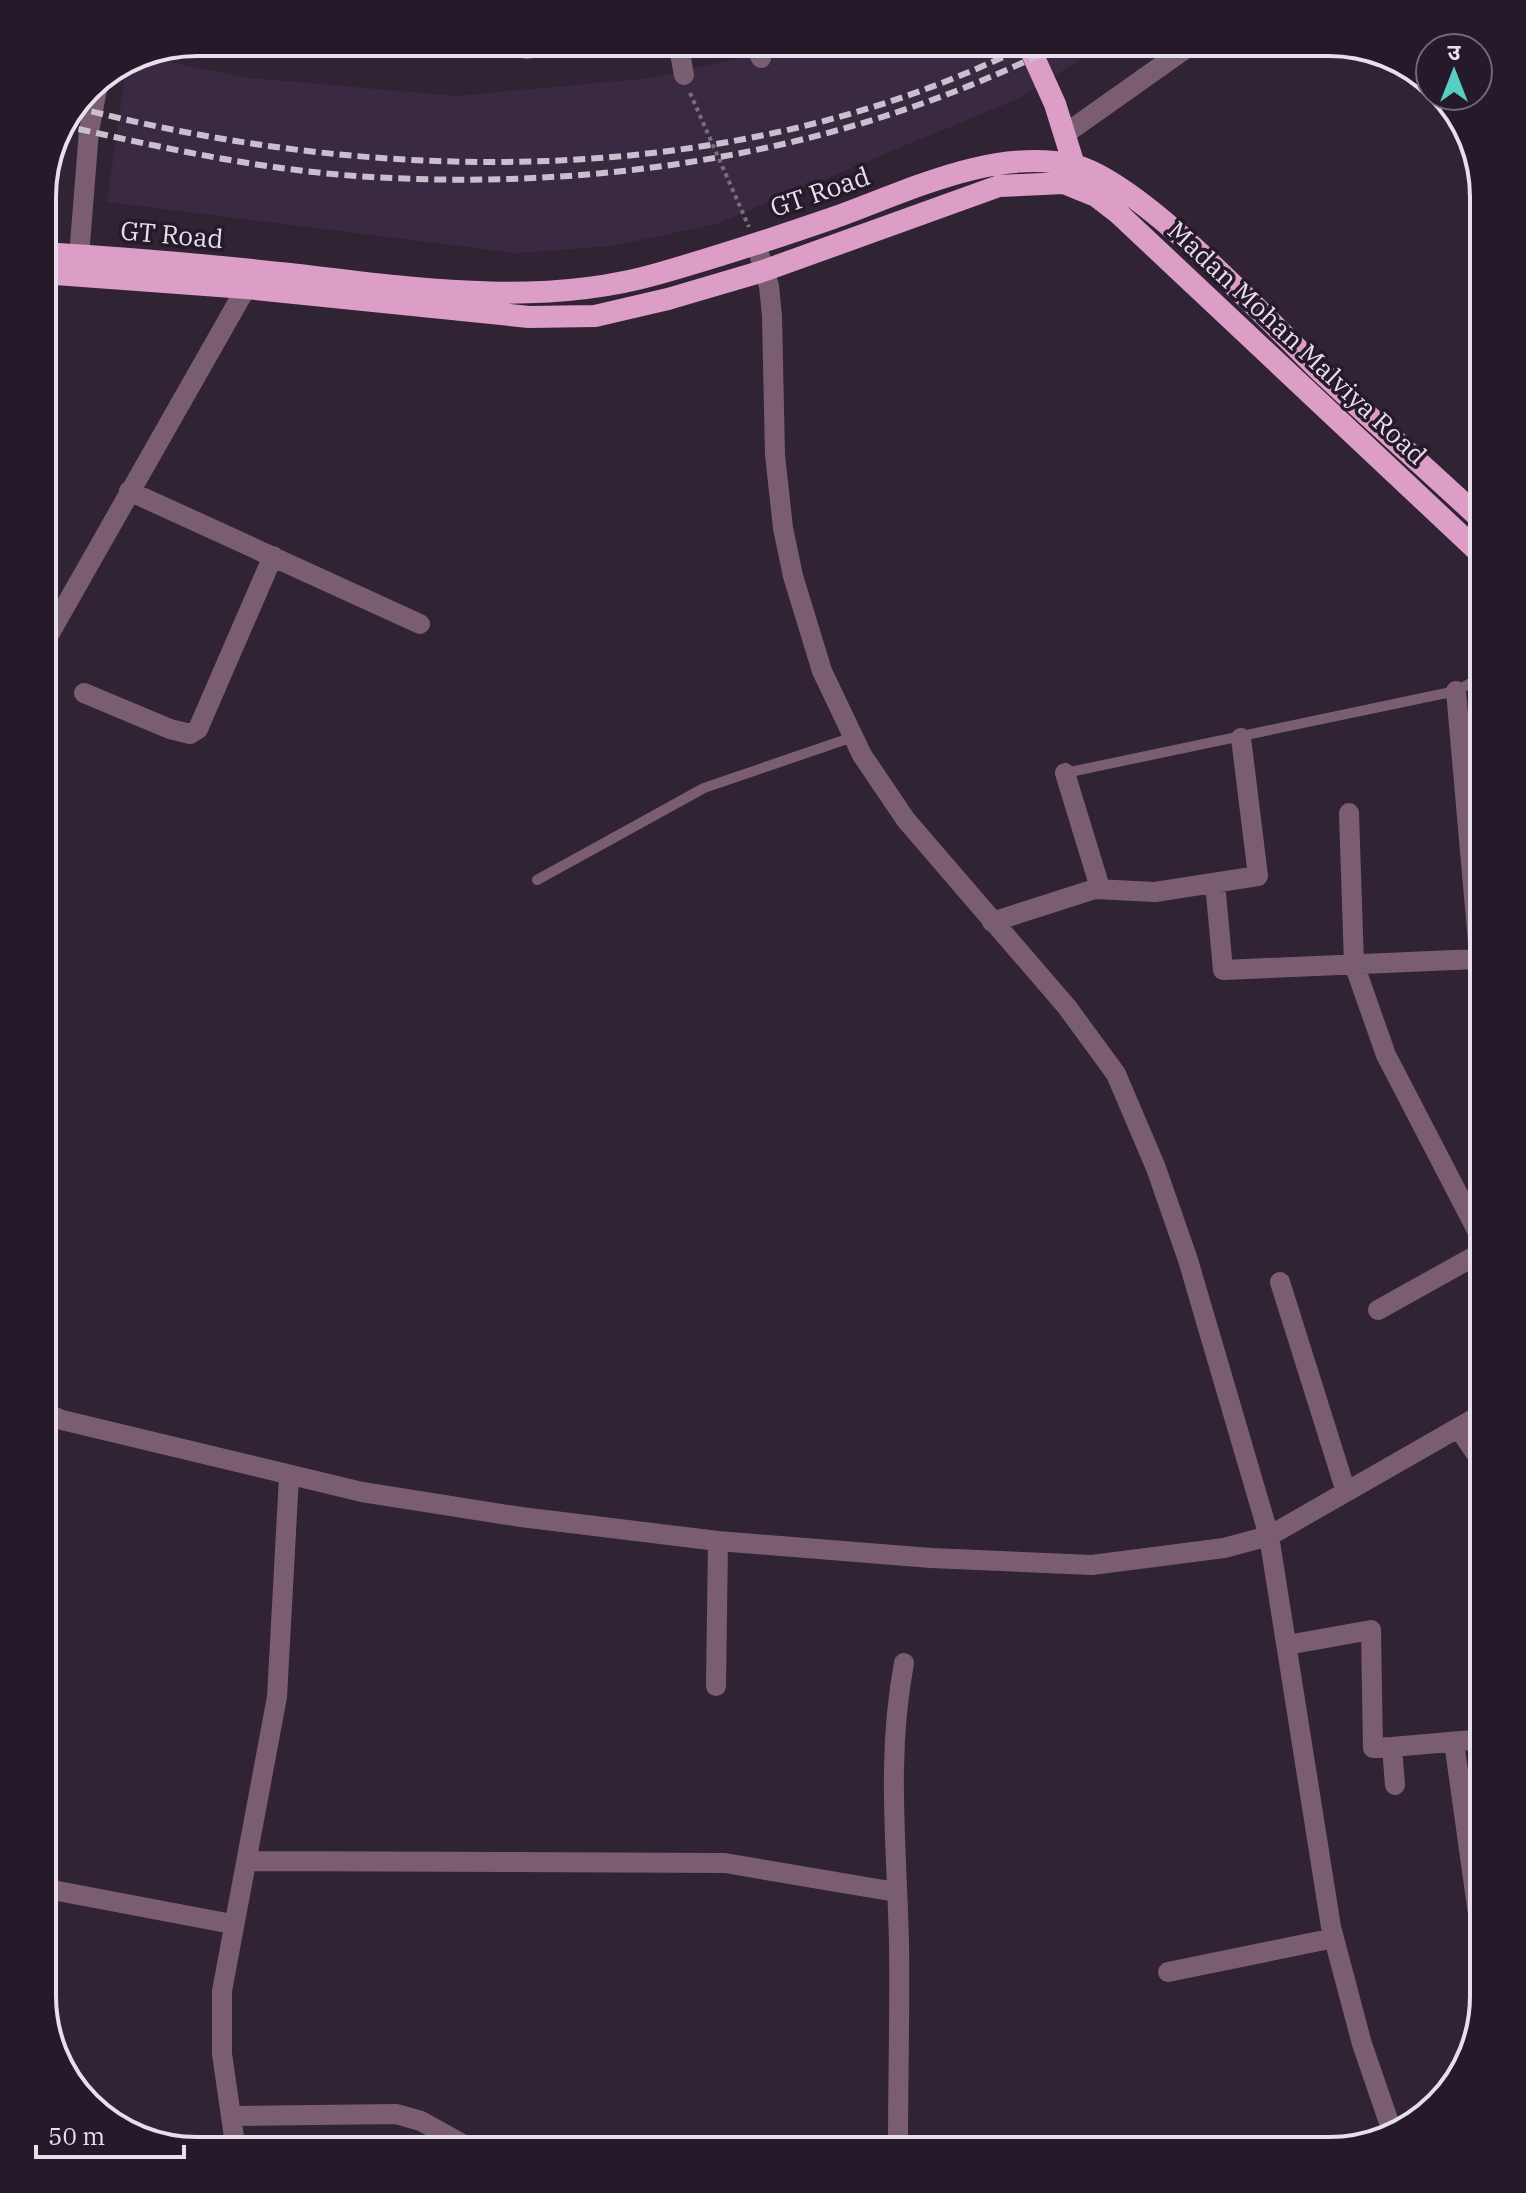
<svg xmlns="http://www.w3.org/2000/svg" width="1526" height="2193" viewBox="0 0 1526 2193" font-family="'IBM Plex Serif','Noto Sans Devanagari',serif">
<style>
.built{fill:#392a41}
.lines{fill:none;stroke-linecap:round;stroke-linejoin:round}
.path{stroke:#786e7d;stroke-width:4;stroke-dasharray:4 4;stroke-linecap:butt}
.service{stroke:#7a5e70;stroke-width:10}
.minor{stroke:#7a5e70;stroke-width:20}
.trunk{stroke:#dc9dc6;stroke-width:22}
.rail{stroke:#c9c0cd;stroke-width:6;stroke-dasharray:12 6;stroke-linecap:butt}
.labels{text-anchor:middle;stroke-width:7;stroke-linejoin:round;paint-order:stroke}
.street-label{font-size:26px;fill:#e7dfeb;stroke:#25192a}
.rim{fill:none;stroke:#e7dfeb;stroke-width:4}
</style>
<rect width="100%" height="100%" fill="#2f2334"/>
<!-- built -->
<path class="built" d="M 807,42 L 1107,42 L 1022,97 L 716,224 L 612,246 L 516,253 L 107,202 L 126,69 L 153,59 L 250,78 L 457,96 L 652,78 Z"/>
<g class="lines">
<!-- path -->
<path class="path" d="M 690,93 L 749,227"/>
<!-- service -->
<path class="service" d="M 1065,773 L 1456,691 L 1484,676
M 537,880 L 704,788 L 853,737"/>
<!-- minor -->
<path class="minor" d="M 504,42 C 520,48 530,54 544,42
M 678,42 L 684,75
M 754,42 L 761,58
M 1065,134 L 1195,42
M 756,244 L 769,286 L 772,316 L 775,455 L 783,528 L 793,576 L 822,671 L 862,755 L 906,820 L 1067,1007 L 1116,1074 L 1156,1168 L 1188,1260 L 1269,1536 L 1331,1927 L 1362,2044 L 1393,2134
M 78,269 L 89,131 L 99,79
M 129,491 L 420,624
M 42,647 L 246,288
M 1456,691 L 1484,1011
M 84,693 L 170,729 L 190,734 L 198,729 L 273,556
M 1349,813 L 1354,964 L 1386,1055 L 1484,1244
M 1215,883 L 1223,970 L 1477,959
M 1095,889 L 1155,892 L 1258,876 L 1241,738
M 992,922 L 1095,889 L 1098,881 L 1065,773
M 1280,1282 L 1346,1492
M 1378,1310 L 1484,1251
M 42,1411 L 62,1420 L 362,1492 L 521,1517 L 718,1541 L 931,1558 L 1092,1565 L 1224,1548 L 1269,1536 L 1484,1413
M 1459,1429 L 1484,1465
M 1287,1645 L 1371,1630 L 1373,1748 L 1392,1747 L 1395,1785
M 716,1686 L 718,1541
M 1454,1742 L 1484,1957
M 1392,1747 L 1484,1739
M 248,1861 L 725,1863 L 896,1892
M 42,1888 L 232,1924
M 1168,1972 L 1334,1938
M 232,2116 L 396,2114 L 421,2121 L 475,2151
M 898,2146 C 898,2079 900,2011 899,1944 C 897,1847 886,1759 904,1663
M 236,2151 L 222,2054 L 222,1991 L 277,1697 L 289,1477
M 748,2151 L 831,2145 L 950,2151"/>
<!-- trunk -->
<path class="trunk" d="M 1027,42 L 1055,104 L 1074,165
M 42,253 C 125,258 208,265 290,274 C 411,288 538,308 657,274 C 717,257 775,238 833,218 C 906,192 994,147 1073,165 C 1139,180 1266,319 1318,369 C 1373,421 1429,471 1484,522
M 42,273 L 246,288 L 529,317 L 595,316 L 668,299 L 763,271 L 999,186 L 1064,183 L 1096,196 L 1118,213 L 1484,557"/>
<!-- rail -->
<path class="rail" d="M 74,107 C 386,188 741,190 1034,42
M 61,125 C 163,148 266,171 371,177 C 608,191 853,151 1065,42"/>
</g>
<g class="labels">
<!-- street labels -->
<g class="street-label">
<text transform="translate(820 192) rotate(-19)" y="9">GT Road</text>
<text transform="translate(172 235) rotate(5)" y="9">GT Road</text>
<text transform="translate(1297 343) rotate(43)" y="9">Madan Mohan Malviya Road</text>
</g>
</g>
<!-- crop -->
<path d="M0 0H1526V2193H0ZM197 56H1329A141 141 0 0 1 1470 197V1996A141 141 0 0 1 1329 2137H197A141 141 0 0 1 56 1996V197A141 141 0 0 1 197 56Z" fill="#25192a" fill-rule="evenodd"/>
<path class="rim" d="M197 56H1329A141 141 0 0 1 1470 197V1996A141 141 0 0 1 1329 2137H197A141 141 0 0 1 56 1996V197A141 141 0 0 1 197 56Z"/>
<!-- north arrow -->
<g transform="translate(1454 72)"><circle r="38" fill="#25192a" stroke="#736877" stroke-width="2"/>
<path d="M0-6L14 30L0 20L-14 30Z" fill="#56cec3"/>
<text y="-12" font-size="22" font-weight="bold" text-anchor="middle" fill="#e7dfeb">उ</text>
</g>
<!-- scale -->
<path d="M36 2145v12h148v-12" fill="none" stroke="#e7dfeb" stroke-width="4"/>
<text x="48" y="2145" font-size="24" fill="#e7dfeb" stroke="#25192a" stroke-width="6" paint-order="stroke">50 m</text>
</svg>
